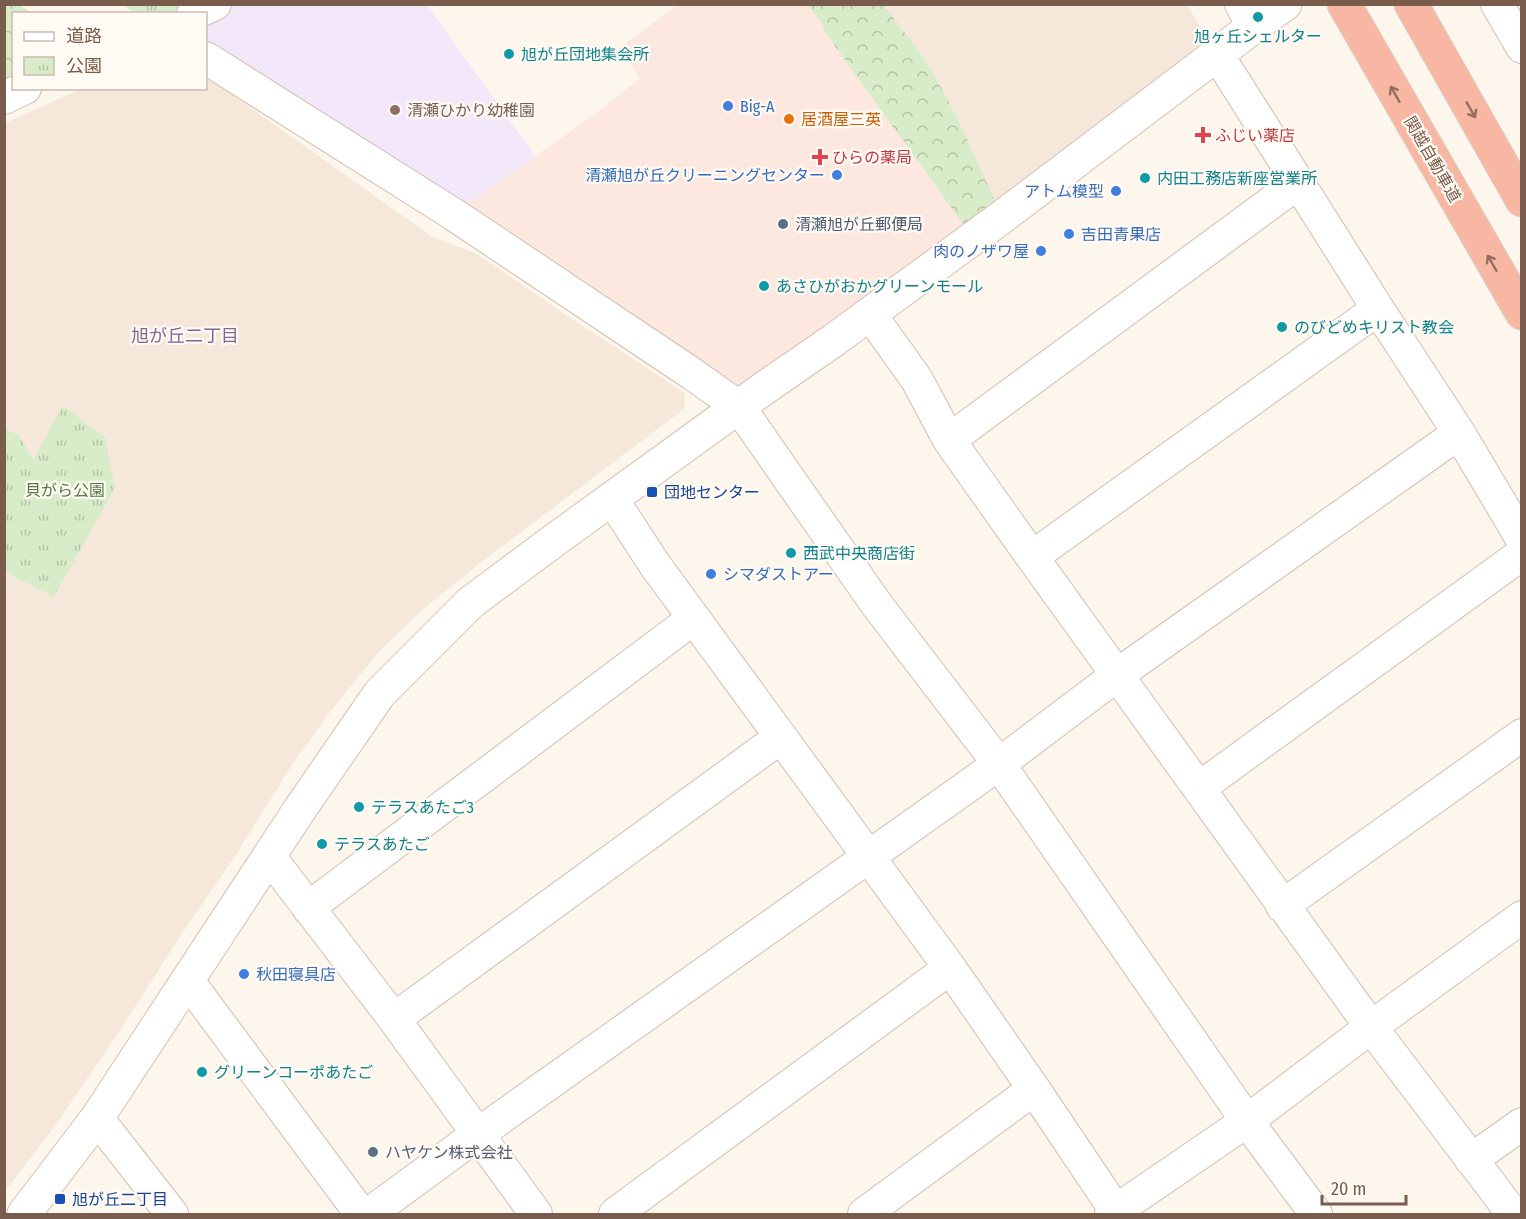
<svg xmlns="http://www.w3.org/2000/svg" width="1526" height="1219" viewBox="0 0 1526 1219" font-family="'Fira Sans Condensed','Noto Sans JP',sans-serif">
<style>
.residential{fill:#f5e8da}
.commercial{fill:#fde8e0}
.education{fill:#f3e8fa}
.forest{fill:url(#forest-crowns)}
.park{fill:url(#park-tufts)}
.lines{fill:none;stroke-linecap:round;stroke-linejoin:round}
.street-casing{stroke:#d1beb0;stroke-width:34}
.secondary-casing{stroke:#d6c0b0;stroke-width:35}
.highway-casing{stroke:#dad1cd;stroke-width:35}
.street{stroke:#fff;stroke-width:32}
.secondary{stroke:#fff;stroke-width:33}
.highway{stroke:#f7b7a3;stroke-width:33}
.oneway{stroke:#936e5e}
.culture-dot{fill:#0f9aa8;stroke:#fffaf3;stroke-width:2}
.shop-dot{fill:#3f7fe0;stroke:#fffaf3;stroke-width:2}
.education-dot{fill:#8d6e63;stroke:#fffaf3;stroke-width:2}
.food-dot{fill:#e8710a;stroke:#fffaf3;stroke-width:2}
.health-dot{fill:#e0444e;stroke:#fffaf3;stroke-width:2}
.service-dot{fill:#5c6f8a;stroke:#fffaf3;stroke-width:2}
.transit-dot{fill:#1a4fb4;stroke:#fffaf3;stroke-width:2}
.labels{text-anchor:middle;stroke-width:4.5;stroke-linejoin:round;paint-order:stroke}
.culture-label{font-size:16px;fill:#0d838f;stroke:#fffaf3;text-anchor:start}
.shop-label{font-size:16px;fill:#366cbe;stroke:#fffaf3;text-anchor:start}
.education-label{font-size:16px;fill:#785e54;stroke:#fffaf3;text-anchor:start}
.food-label{font-size:16px;fill:#c56008;stroke:#fffaf3;text-anchor:start}
.health-label{font-size:16px;fill:#be3a42;stroke:#fffaf3;text-anchor:start}
.street-label{font-size:16px;fill:#7a5c4d;stroke:#fffaf3}
.service-label{font-size:16px;fill:#4e5e75;stroke:#fffaf3;text-anchor:start}
.park-label{font-size:16px;fill:#537a41;stroke:#fffaf3}
.transit-label{font-size:16px;fill:#164399;stroke:#fffaf3;text-anchor:start}
.neighbourhood-label{font-size:18px;fill:#846695;stroke:#fffaf3}
</style>
<defs>
<pattern id="forest-crowns" width="20" height="18" patternUnits="userSpaceOnUse" patternTransform="scale(1.5)"><rect width="20" height="18" fill="#d8ecc9"/><path d="M2 6a3 3 0 1 1 6 0M12 15a3 3 0 1 1 6 0" fill="none" stroke="#b4c2a5"/></pattern>
<pattern id="park-tufts" width="24" height="20" patternUnits="userSpaceOnUse" patternTransform="scale(1.5)"><rect width="24" height="20" fill="#d8ecc9"/><path d="M3 7l-1-3M5 7V3M7 7l1-3M15 17l-1-3M17 17v-4M19 17l1-3" fill="none" stroke="#b4c2a5"/></pattern>
</defs>
<rect width="100%" height="100%" fill="#fdf6ec"/>
<!-- residential -->
<path class="residential" d="M 883,5 L 1187,5 L 1217,54 L 1002,217 L 966,137 L 941,86 L 905,32 Z
M 206,76 L 431,236 L 477,254 L 572,319 L 685,393 L 684,409 L 493,553 L 422,610 L 376,655 L 330,712 L 292,765 L 237,853 L 181,935 L 119,1032 L 52,1130 L 5,1191 L 5,123 L 81,89 L 206,88 Z"/>
<!-- commercial -->
<path class="commercial" d="M 808,4 L 824,25 L 824,31 L 973,238 L 728,409 L 453,214 L 598,112 L 640,78 L 619,48 L 677,5 Z"/>
<!-- education -->
<path class="education" d="M 215,4 L 427,5 L 536,157 L 453,214 L 206,58 L 206,14 Z"/>
<!-- forest -->
<path class="forest" d="M 4,5 L 20,5 L 32,13 L 14,14 L 14,88 L 4,98 Z
M 808,5 L 883,5 C 904,31 926,58 941,87 C 964,129 982,173 1002,217 L 973,238 L 824,31 L 823,25 Z"/>
<!-- park -->
<path class="park" d="M 122,5 L 215,5 L 193,14 L 136,13 Z
M 63,406 L 105,437 L 115,488 L 54,597 L 5,572 L 4,429 L 19,435 L 33,460 Z"/>
<g class="lines">
<!-- street casing -->
<g class="street-casing">
<path id="street" d="M 1241,4 L 1253,27
M 1497,4 L 1522,47
M 193,14 L 215,4
M 1217,54 L 1378,309 L 1459,433 L 1522,539
M 206,58 L 453,214 L 691,373 L 739,407 L 877,605 L 999,764 L 1247,1121 L 1316,1214
M 4,98 L 25,88
M 870,314 L 917,380 L 949,440 L 1032,557 L 1371,1027 L 1513,1214
M 949,440 L 1299,182
M 612,499 L 655,565 L 950,968 L 1034,1089 L 1118,1214
M 1032,557 L 1378,309
M 1199,788 L 1522,554
M 269,856 L 394,1019 L 536,1214
M 1282,906 L 1522,735
M 308,908 L 694,618
M 188,981 L 361,1214
M 394,1019 L 781,737
M 97,1118 L 172,1214
M 1471,1160 L 1522,1124
M 369,1214 L 478,1134 L 999,764 L 1117,675 L 1459,433
M 615,1214 L 950,968
M 864,1214 L 1034,1089
M 1111,1214 L 1247,1121 L 1371,1027 L 1522,917"/>
</g>
<!-- secondary casing -->
<g class="secondary-casing">
<path id="secondary" d="M 24,1214 L 97,1118 L 300,809 L 380,693 L 470,603 L 556,539 L 763,389 L 834,340 L 1002,217 L 1253,27 L 1285,4"/>
</g>
<!-- highway casing -->
<g class="highway-casing">
<path id="highway" d="M 1344,4 L 1522,313
M 1411,4 L 1522,200"/>
</g>
<!-- street -->
<use href="#street" class="street"/>
<!-- secondary -->
<use href="#secondary" class="secondary"/>
<!-- highway -->
<use href="#highway" class="highway"/>
</g>
<!-- one-way arrows -->
<defs><path id="oneway-shaft" d="M-6 0H5M1.5-3L5.5 0L1.5 3" fill="none" stroke-width="1.6" stroke-linecap="round" stroke-linejoin="round" transform="scale(1.5)"/></defs>
<g class="oneway">
<use href="#oneway-shaft" transform="translate(1395 94) rotate(-120)"/>
<use href="#oneway-shaft" transform="translate(1471 110) rotate(60)"/>
<use href="#oneway-shaft" transform="translate(1492 263) rotate(-120)"/>
</g>
<!-- markers -->
<g class="culture-dot">
<circle cx="1258" cy="17" r="6"/>
<circle cx="509" cy="54" r="6"/>
<circle cx="1145" cy="178" r="6"/>
<circle cx="764" cy="286" r="6"/>
<circle cx="1282" cy="327" r="6"/>
<circle cx="791" cy="553" r="6"/>
<circle cx="359" cy="807" r="6"/>
<circle cx="322" cy="844" r="6"/>
<circle cx="202" cy="1072" r="6"/>
</g>
<g class="shop-dot">
<circle cx="728" cy="106" r="6"/>
<circle cx="837" cy="175" r="6"/>
<circle cx="1116" cy="191" r="6"/>
<circle cx="1069" cy="234" r="6"/>
<circle cx="1041" cy="251" r="6"/>
<circle cx="711" cy="574" r="6"/>
<circle cx="244" cy="974" r="6"/>
</g>
<circle class="education-dot" cx="395" cy="110" r="6"/>
<circle class="food-dot" cx="789" cy="119" r="6"/>
<g class="health-dot">
<path d="M1200 126h6v6h6v6h-6v6h-6v-6h-6v-6h6z"/>
<path d="M817 148h6v6h6v6h-6v6h-6v-6h-6v-6h6z"/>
</g>
<g class="service-dot">
<circle cx="783" cy="224" r="6"/>
<circle cx="373" cy="1152" r="6"/>
</g>
<g class="transit-dot">
<rect x="646" y="486" width="12" height="12" rx="3"/>
<rect x="54" y="1193" width="12" height="12" rx="3"/>
</g>
<g class="labels">
<!-- culture labels -->
<g class="culture-label">
<text x="1258" y="42" text-anchor="middle">旭ヶ丘シェルター</text>
<text x="521" y="60">旭が丘団地集会所</text>
<text x="1157" y="184">内田工務店新座営業所</text>
<text x="776" y="292">あさひがおかグリーンモール</text>
<text x="1294" y="333">のびどめキリスト教会</text>
<text x="803" y="559">西武中央商店街</text>
<text x="371" y="813">テラスあたご3</text>
<text x="334" y="850">テラスあたご</text>
<text x="214" y="1078">グリーンコーポあたご</text>
</g>
<!-- shop labels -->
<g class="shop-label">
<text x="740" y="112">Big-A</text>
<text x="825" y="181" text-anchor="end">清瀬旭が丘クリーニングセンター</text>
<text x="1104" y="197" text-anchor="end">アトム模型</text>
<text x="1081" y="240">吉田青果店</text>
<text x="1029" y="257" text-anchor="end">肉のノザワ屋</text>
<text x="723" y="580">シマダストアー</text>
<text x="256" y="980">秋田寝具店</text>
</g>
<!-- education labels -->
<g class="education-label">
<text x="407" y="116">清瀬ひかり幼稚園</text>
</g>
<!-- food labels -->
<g class="food-label">
<text x="801" y="125">居酒屋三英</text>
</g>
<!-- health labels -->
<g class="health-label">
<text x="1215" y="141">ふじい薬店</text>
<text x="832" y="163">ひらの薬局</text>
</g>
<!-- street labels -->
<g class="street-label">
<text transform="translate(1433 159) rotate(60)" y="6">関越自動車道</text>
</g>
<!-- service labels -->
<g class="service-label">
<text x="795" y="230">清瀬旭が丘郵便局</text>
<text x="385" y="1158">ハヤケン株式会社</text>
</g>
<!-- park labels -->
<g class="park-label">
<text x="65" y="496">貝がら公園</text>
</g>
<!-- transit labels -->
<g class="transit-label">
<text x="664" y="498">団地センター</text>
<text x="72" y="1205">旭が丘二丁目</text>
</g>
<!-- neighbourhood labels -->
<g class="neighbourhood-label">
<text x="185" y="342">旭が丘二丁目</text>
</g>
</g>
<!-- border -->
<rect width="1526" height="1219" fill="none" stroke="#7a5c4d" stroke-width="12"/>
<!-- legend -->
<rect x="12" y="12" width="195" height="78" fill="#fffaf3" stroke="#cabbb1" stroke-width="1.5"/>
<rect x="24" y="32" width="30" height="9" fill="#ffffff" stroke="#cabbb1" stroke-width="1.5"/>
<text x="66" y="42" font-size="18" fill="#7a5c4d">道路</text>
<rect x="24" y="57" width="30" height="18" fill="url(#park-tufts)" stroke="#cabbb1" stroke-width="1.5"/>
<text x="66" y="72" font-size="18" fill="#7a5c4d">公園</text>
<!-- scale -->
<path d="M1322 1195v9h84v-9" fill="none" stroke="#7a5c4d" stroke-width="3"/>
<text x="1331" y="1195" font-size="18" fill="#7a5c4d" stroke="#fffaf3" stroke-width="4.5" paint-order="stroke">20 m</text>
</svg>
